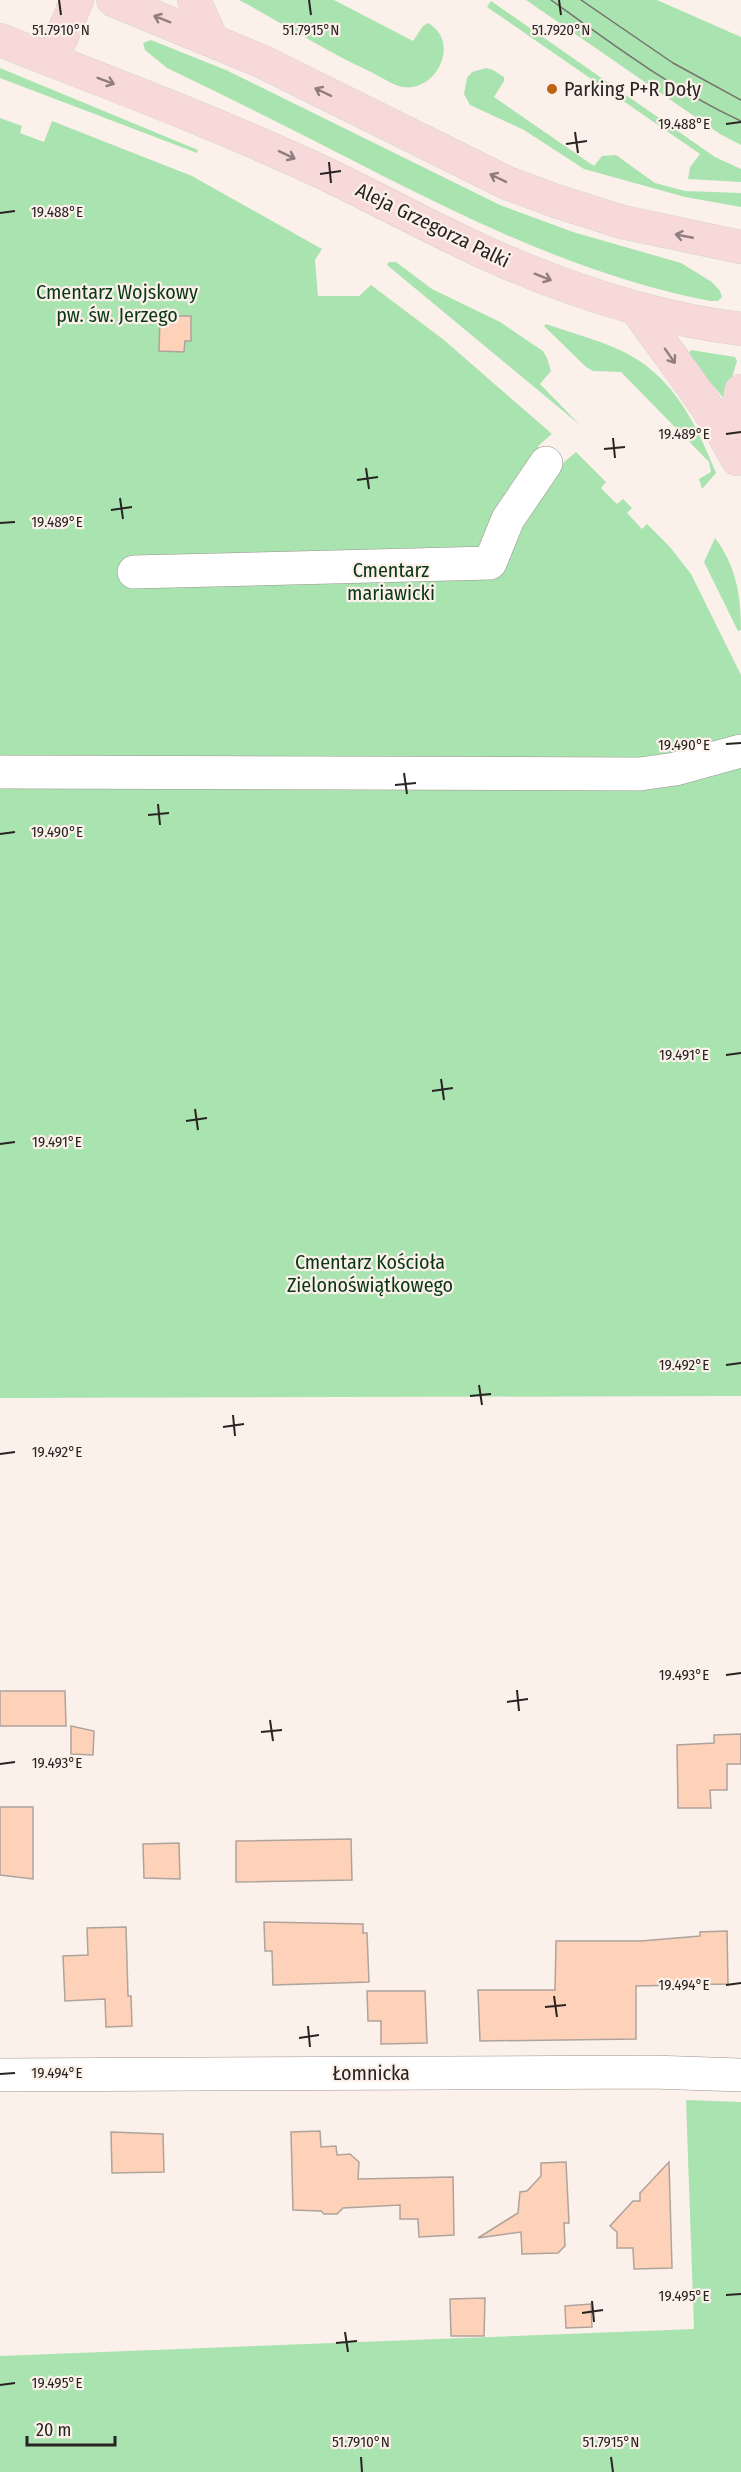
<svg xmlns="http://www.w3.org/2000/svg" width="741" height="2472" viewBox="0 0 741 2472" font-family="'Fira Sans Condensed',sans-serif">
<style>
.green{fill:#a9e3b0}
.building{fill:#fed2b8;stroke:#aea39d;stroke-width:1.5}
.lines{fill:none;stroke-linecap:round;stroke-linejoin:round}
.minor-casing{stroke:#9c928c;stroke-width:34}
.major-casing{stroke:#d4d3d3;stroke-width:34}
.minor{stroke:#fff;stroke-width:33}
.major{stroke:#f8d9da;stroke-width:33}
.tram{stroke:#78716d;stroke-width:1.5}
.oneway{stroke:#907e7e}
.ticks{fill:none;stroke:#282421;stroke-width:2}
.poi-dot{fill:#bf6313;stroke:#fcf1ea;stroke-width:2}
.labels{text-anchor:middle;stroke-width:4.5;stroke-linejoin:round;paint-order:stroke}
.poi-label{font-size:20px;fill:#282421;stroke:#fcf1ea;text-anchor:start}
.street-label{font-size:20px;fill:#282421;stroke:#fcf1ea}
.park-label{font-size:20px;fill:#073714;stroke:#fcf1ea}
.ticks-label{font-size:15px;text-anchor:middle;fill:#282421;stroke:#fcf1ea;stroke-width:4.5;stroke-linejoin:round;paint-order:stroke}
</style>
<rect width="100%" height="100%" fill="#fcf1ea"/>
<!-- green -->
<path class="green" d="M 239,0 L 334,0 L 413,41 L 423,26 L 428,23 C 461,41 437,93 402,87 C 391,84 379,76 369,71 C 324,50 282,23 239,0 Z
M 526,0 L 657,0 L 741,37 L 741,145 L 720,134 Z
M 491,1 L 715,157 L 741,169 L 741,182 L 688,179 L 690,167 L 700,154 L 487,7 Z
M 151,40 L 226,70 L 500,205 L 573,232 L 681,263 L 712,282 L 720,291 L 722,297 L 718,301 L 710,301 C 592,278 486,228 379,174 C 309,138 238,102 167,68 L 145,50 L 143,43 Z
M 0,68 L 198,150 L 197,153 L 0,78 Z
M 486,68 L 493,70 L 504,77 L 504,81 L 494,97 L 594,166 L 602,156 L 616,155 L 655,183 L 685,191 L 741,193 L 741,207 L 685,197 L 584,169 L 524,130 L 470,105 L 464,94 L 467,78 L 472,72 Z
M 0,118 L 22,126 L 20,133 L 44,142 L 52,121 L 192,176 L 322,249 L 315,260 L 318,296 L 359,296 L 371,285 L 444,340 L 552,434 L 538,446 L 550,474 L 576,452 L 606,482 L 601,488 L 617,504 L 623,499 L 632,508 L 627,513 L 642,529 L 647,524 L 670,547 L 691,574 L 741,675 L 741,1396 L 0,1398 Z
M 389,262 L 396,262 L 432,289 L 500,322 L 543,351 L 547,358 L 551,371 L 540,384 L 580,425 L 387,265 Z
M 546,324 C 572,333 599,340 624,352 C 674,377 696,424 716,473 L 702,489 L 699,479 L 711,472 L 709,462 L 621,372 L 593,371 L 586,367 L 544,326 Z
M 691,350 L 735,357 L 737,361 L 725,400 L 688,355 Z
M 715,538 C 736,566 741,595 741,630 L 738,631 L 704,562 Z
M 686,2100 L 741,2102 L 741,2472 L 0,2472 L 0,2356 L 694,2329 Z"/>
<!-- building -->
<path class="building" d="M 160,316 L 191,316 L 191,341 L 185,341 L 184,352 L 159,351 Z
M 0,1691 L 65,1691 L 66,1726 L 0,1726 Z
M 71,1726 L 94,1731 L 93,1755 L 71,1754 Z
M 741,1734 L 741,1764 L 727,1764 L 727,1790 L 710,1790 L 711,1808 L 678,1808 L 677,1745 L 714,1743 L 714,1735 Z
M 0,1807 L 33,1807 L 33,1879 L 0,1875 Z
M 351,1839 L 352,1880 L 236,1882 L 236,1841 Z
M 179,1843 L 180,1879 L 144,1878 L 143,1844 Z
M 264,1922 L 363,1924 L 363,1933 L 367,1933 L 369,1982 L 273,1985 L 272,1951 L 265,1951 Z
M 126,1927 L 128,1996 L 131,1996 L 132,2026 L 106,2027 L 105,1999 L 65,2001 L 63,1956 L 88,1955 L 87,1928 Z
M 727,1931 L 728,1984 L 636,1986 L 636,2039 L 480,2041 L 478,1990 L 555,1990 L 556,1941 L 641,1941 L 700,1936 L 700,1932 Z
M 367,1991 L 425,1991 L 427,2043 L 381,2044 L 381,2021 L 368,2021 Z
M 320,2131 L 321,2147 L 336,2146 L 337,2155 L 350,2154 L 359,2162 L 358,2179 L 453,2177 L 454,2235 L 419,2237 L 418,2219 L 400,2219 L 400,2205 L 343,2208 L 337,2214 L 324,2214 L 321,2211 L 293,2210 L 291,2132 Z
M 111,2132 L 163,2134 L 164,2172 L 112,2173 Z
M 566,2162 L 569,2223 L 564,2223 L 565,2246 L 558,2253 L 522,2254 L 521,2232 L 478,2238 L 518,2213 L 520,2192 L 527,2191 L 541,2176 L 541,2163 Z
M 669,2162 L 672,2268 L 634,2269 L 633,2248 L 617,2248 L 617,2232 L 610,2226 L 633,2201 L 640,2201 L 640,2193 Z
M 485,2298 L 484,2336 L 451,2336 L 450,2299 Z
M 591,2304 L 592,2327 L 566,2328 L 565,2306 Z"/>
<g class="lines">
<!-- minor casing -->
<g class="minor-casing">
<path id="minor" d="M 134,572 L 490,563 L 508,519 L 546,463
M 0,772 L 640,774 L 675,769 L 741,751
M 0,2075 L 652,2072 L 741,2075"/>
</g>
<!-- major casing -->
<g class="major-casing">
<path id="major" d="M 113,0 L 261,61 L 507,183 L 556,201 L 622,222 L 741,247
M 194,0 L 211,38
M 0,40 C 104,81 209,120 311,167 C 376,197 440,234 506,262 C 581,294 660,319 741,329
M 52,60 L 77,0
M 636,308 C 671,358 710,405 737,459
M 737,455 L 736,421 L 741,391"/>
</g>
<!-- minor -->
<use href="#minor" class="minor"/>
<!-- major -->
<use href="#major" class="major"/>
<!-- tram -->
<path class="tram" d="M 551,0 C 612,44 672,89 741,121
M 581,0 L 673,63 L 741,100"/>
</g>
<!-- one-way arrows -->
<defs><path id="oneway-shaft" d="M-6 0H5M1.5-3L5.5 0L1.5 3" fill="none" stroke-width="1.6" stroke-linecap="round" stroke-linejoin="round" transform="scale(1.5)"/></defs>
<g class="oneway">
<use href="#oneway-shaft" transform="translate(162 19) rotate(-158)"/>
<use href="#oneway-shaft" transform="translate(106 81) rotate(21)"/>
<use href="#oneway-shaft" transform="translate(323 92) rotate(-154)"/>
<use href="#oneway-shaft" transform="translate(287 155) rotate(25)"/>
<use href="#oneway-shaft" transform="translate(498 178) rotate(-154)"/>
<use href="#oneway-shaft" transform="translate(684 236) rotate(-169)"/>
<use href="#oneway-shaft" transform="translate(543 277) rotate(22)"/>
<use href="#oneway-shaft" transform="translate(670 356) rotate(55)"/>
</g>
<!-- ticks -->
<path class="ticks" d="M 59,0 L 61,15M 309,0 L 311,15M 559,0 L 561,15M 726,124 L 741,122M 575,132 L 578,153M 566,144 L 587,141M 329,162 L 331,183M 320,174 L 341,171M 0,213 L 15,211M 726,434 L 741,432M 613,438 L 615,458M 604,449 L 625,447M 366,468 L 369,489M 357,480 L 378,477M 120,498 L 123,519M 111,510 L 132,507M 0,523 L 15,522M 726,744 L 741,743M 404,773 L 407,794M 395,785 L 416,783M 158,804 L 160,825M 148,815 L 169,813M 0,834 L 15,832M 726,1055 L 741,1053M 441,1079 L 444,1100M 432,1091 L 453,1088M 195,1109 L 198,1130M 186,1121 L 207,1118M 0,1144 L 15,1142M 726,1365 L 741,1363M 479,1385 L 482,1405M 470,1396 L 491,1394M 233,1415 L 235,1436M 223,1427 L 244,1424M 0,1454 L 15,1452M 726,1675 L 741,1673M 517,1690 L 519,1711M 507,1702 L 528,1699M 270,1720 L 273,1741M 261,1732 L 282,1730M 0,1764 L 15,1762M 726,1985 L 741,1983M 554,1996 L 557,2017M 545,2007 L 566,2005M 308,2026 L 310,2047M 299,2038 L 319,2035M 0,2074 L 15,2073M 726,2295 L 741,2294M 592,2301 L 594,2322M 582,2313 L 603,2310M 345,2332 L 348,2352M 336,2343 L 357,2341M 0,2385 L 15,2383M 361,2457 L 362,2472M 611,2457 L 613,2472"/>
<!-- markers -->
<circle class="poi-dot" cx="552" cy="89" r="6"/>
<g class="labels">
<!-- poi labels -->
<g class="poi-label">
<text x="564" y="96">Parking P+R Doły</text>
</g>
<!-- street labels -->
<g class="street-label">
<text transform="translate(433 225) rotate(26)" y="7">Aleja Grzegorza Palki</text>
<text x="371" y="2080">Łomnicka</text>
</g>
<!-- park labels -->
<g class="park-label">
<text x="117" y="299">Cmentarz Wojskowy<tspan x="117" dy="23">pw. św. Jerzego</tspan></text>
<text x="391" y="577">Cmentarz<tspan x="391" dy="23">mariawicki</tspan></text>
<text x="370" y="1269">Cmentarz Kościoła<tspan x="370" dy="23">Zielonoświątkowego</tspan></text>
</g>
</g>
<g class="ticks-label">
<text x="61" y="35">51.7910°N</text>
<text x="311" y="35">51.7915°N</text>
<text x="561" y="35">51.7920°N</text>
<text x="684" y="129">19.488°E</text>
<text x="57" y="217">19.488°E</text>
<text x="684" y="439">19.489°E</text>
<text x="57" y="527">19.489°E</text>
<text x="684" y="750">19.490°E</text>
<text x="57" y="837">19.490°E</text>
<text x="684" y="1060">19.491°E</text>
<text x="57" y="1147">19.491°E</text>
<text x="684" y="1370">19.492°E</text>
<text x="57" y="1457">19.492°E</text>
<text x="684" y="1680">19.493°E</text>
<text x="57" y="1768">19.493°E</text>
<text x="684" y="1990">19.494°E</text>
<text x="57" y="2078">19.494°E</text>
<text x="684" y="2301">19.495°E</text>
<text x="57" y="2388">19.495°E</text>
<text x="361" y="2447">51.7910°N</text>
<text x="611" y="2447">51.7915°N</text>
</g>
<!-- scale -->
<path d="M27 2436v9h88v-9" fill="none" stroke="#282421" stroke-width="3"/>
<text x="36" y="2436" font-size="18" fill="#282421" stroke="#fcf1ea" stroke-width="4.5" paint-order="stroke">20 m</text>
</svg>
